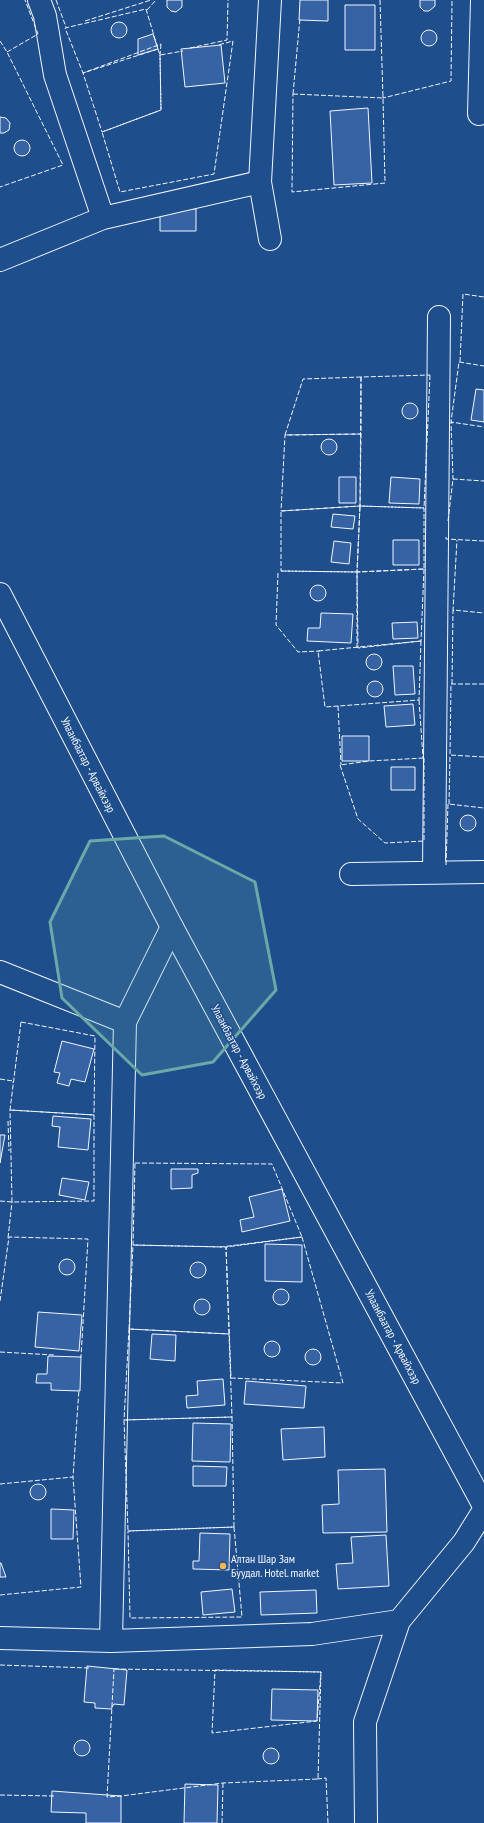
<svg xmlns="http://www.w3.org/2000/svg" width="484" height="1823" viewBox="0 0 484 1823" font-family="'PT Sans Narrow',sans-serif">
<style>
.building{fill:#3563a3;stroke:#f2f6ff}
.lines{fill:none;stroke-linecap:round;stroke-linejoin:round}
.street-casing{stroke:#f2f6ff;stroke-width:24}
.highway-casing{stroke:#f2f6ff;stroke-width:24}
.street{stroke:#1f4e8c;stroke-width:22}
.highway{stroke:#1f4e8c;stroke-width:22}
.fence{stroke:#f2f6ff;stroke-width:1;stroke-dasharray:5 2;stroke-linecap:butt}
.marked{fill:#6aa9a8;fill-opacity:0.2;stroke:#6aa9a8;stroke-width:3;stroke-linejoin:round}
.poi-dot{fill:#ffb74d;stroke:#1f4e8c;stroke-width:1.5}
.labels{text-anchor:middle;stroke-width:3;stroke-linejoin:round;paint-order:stroke}
.street-label{font-size:12px;fill:#f2f6ff;stroke:#1f4e8c}
.poi-label{font-size:12px;fill:#f2f6ff;stroke:#1f4e8c;text-anchor:start}
</style>
<rect width="100%" height="100%" fill="#1f4e8c"/>
<!-- building -->
<path class="building" d="M 167,0 L 182,0 L 182,7 L 176,12 L 171,11 L 167,7 Z
M 300,0 L 328,0 L 328,21 L 299,20 Z
M 420,0 L 435,0 L 435,6 L 429,11 L 424,11 L 420,7 Z
M 345,5 L 375,5 L 375,50 L 345,50 Z
M111 30a8 8 0 1 1 16 0a8 8 0 1 1-16 0Z
M421 38a8 8 0 1 1 16 0a8 8 0 1 1-16 0Z
M 153,34 L 158,49 L 138,55 L 138,39 Z
M 221,45 L 225,83 L 185,87 L 181,49 Z
M 368,108 L 372,183 L 334,185 L 330,111 Z
M 0,117 L 6,118 L 10,123 L 9,130 L 4,133 L 0,133 Z
M14 148a8 8 0 1 1 16 0a8 8 0 1 1-16 0Z
M 160,208 L 196,209 L 196,231 L 160,231 Z
M 476,389 L 484,390 L 484,422 L 471,420 Z
M402 411a8 8 0 1 1 16 0a8 8 0 1 1-16 0Z
M321 447a8 8 0 1 1 16 0a8 8 0 1 1-16 0Z
M 339,477 L 356,477 L 356,503 L 339,503 Z
M 391,477 L 420,479 L 419,504 L 389,503 Z
M 333,514 L 355,516 L 353,529 L 331,527 Z
M 393,540 L 419,540 L 419,565 L 393,565 Z
M 334,541 L 351,543 L 349,564 L 331,562 Z
M310 593a8 8 0 1 1 16 0a8 8 0 1 1-16 0Z
M 321,613 L 353,614 L 351,643 L 307,641 L 308,628 L 320,628 Z
M 417,622 L 418,638 L 393,639 L 392,623 Z
M366 662a8 8 0 1 1 16 0a8 8 0 1 1-16 0Z
M 393,666 L 413,666 L 415,694 L 395,695 Z
M367 689a8 8 0 1 1 16 0a8 8 0 1 1-16 0Z
M 413,704 L 415,725 L 386,727 L 384,706 Z
M 342,736 L 369,736 L 369,761 L 342,761 Z
M 391,767 L 415,767 L 415,790 L 391,790 Z
M460 823a8 8 0 1 1 16 0a8 8 0 1 1-16 0Z
M 62,1041 L 94,1049 L 85,1082 L 71,1079 L 69,1086 L 57,1083 L 60,1073 L 54,1072 Z
M 53,1116 L 91,1119 L 88,1150 L 58,1147 L 60,1127 L 52,1126 Z
M 0,1135 L 5,1135 L 0,1163 Z
M 171,1169 L 198,1169 L 198,1173 L 192,1175 L 192,1188 L 171,1189 Z
M 62,1178 L 89,1182 L 85,1200 L 59,1195 Z
M 282,1189 L 290,1221 L 242,1232 L 240,1220 L 254,1217 L 249,1197 Z
M 265,1244 L 302,1245 L 302,1282 L 265,1281 Z
M59 1267a8 8 0 1 1 16 0a8 8 0 1 1-16 0Z
M190 1270a8 8 0 1 1 16 0a8 8 0 1 1-16 0Z
M273 1297a8 8 0 1 1 16 0a8 8 0 1 1-16 0Z
M194 1307a8 8 0 1 1 16 0a8 8 0 1 1-16 0Z
M 38,1312 L 82,1315 L 79,1351 L 35,1347 Z
M 152,1334 L 176,1335 L 175,1361 L 150,1359 Z
M264 1349a8 8 0 1 1 16 0a8 8 0 1 1-16 0Z
M305 1357a8 8 0 1 1 16 0a8 8 0 1 1-16 0Z
M 48,1356 L 81,1357 L 80,1391 L 51,1390 L 51,1383 L 36,1383 L 37,1374 L 47,1374 Z
M 223,1379 L 225,1405 L 187,1408 L 186,1396 L 198,1395 L 197,1381 Z
M 246,1381 L 306,1386 L 304,1408 L 244,1404 Z
M 193,1423 L 231,1424 L 230,1462 L 192,1461 Z
M 324,1427 L 325,1457 L 283,1460 L 281,1429 Z
M 193,1466 L 227,1467 L 226,1486 L 193,1486 Z
M 385,1469 L 387,1532 L 323,1533 L 322,1505 L 339,1504 L 338,1470 Z
M30 1492a8 8 0 1 1 16 0a8 8 0 1 1-16 0Z
M 51,1509 L 74,1510 L 73,1539 L 51,1539 Z
M 200,1533 L 230,1534 L 229,1570 L 193,1569 L 193,1561 L 199,1561 Z
M 386,1535 L 389,1586 L 338,1589 L 336,1564 L 353,1563 L 351,1537 Z
M 0,1563 L 1,1563 L 6,1577 L 0,1577 Z
M 232,1589 L 235,1612 L 203,1615 L 201,1592 Z
M 316,1590 L 317,1613 L 261,1615 L 260,1592 Z
M 87,1666 L 127,1670 L 124,1705 L 114,1704 L 111,1709 L 95,1708 L 95,1703 L 84,1702 Z
M 272,1689 L 318,1690 L 317,1721 L 271,1720 Z
M74 1748a8 8 0 1 1 16 0a8 8 0 1 1-16 0Z
M263 1756a8 8 0 1 1 16 0a8 8 0 1 1-16 0Z
M 185,1784 L 218,1785 L 217,1823 L 184,1823 Z
M 52,1791 L 121,1796 L 121,1823 L 86,1823 L 86,1813 L 51,1812 Z"/>
<g class="lines">
<!-- street casing -->
<g class="street-casing">
<path id="street" d="M 39,0 L 45,16 L 55,75 L 103,218
M 270,0 L 260,182 L 270,239
M 479,114 L 482,0
M 0,260 L 103,218 L 260,182
M 434,872 L 439,317
M 351,874 L 484,872
M 0,972 L 125,1022
M 0,1638 L 111,1641 L 312,1634 L 399,1621
M 111,1641 L 125,1022 L 172,927
M 366,1823 L 365,1722 L 399,1621 L 464,1542 L 484,1510"/>
</g>
<!-- highway casing -->
<g class="highway-casing">
<path id="highway" d="M 0,594 L 172,927 L 484,1506"/>
</g>
<!-- street -->
<use href="#street" class="street"/>
<!-- highway -->
<use href="#highway" class="highway"/>
<!-- fence -->
<path class="fence" d="M 56,0 L 66,27
M 380,0 L 383,98
M 146,9 L 158,49 L 83,73 L 65,28 Z
M 147,10 L 156,0
M 85,21 L 151,0
M 0,41 L 7,52 L 63,165 L 0,187
M 161,44 L 160,55 L 161,110 L 102,132 L 83,73 Z
M 190,48 L 227,40 L 228,0
M 158,49 L 160,55 L 183,51
M 7,52 L 38,34 L 25,0
M 160,55 L 161,110 L 102,132 L 120,192 L 214,174 L 233,41 L 218,45
M 293,94 L 383,98 L 385,183 L 292,192 Z
M 293,94 L 300,18
M 383,96 L 383,98 L 451,81 L 452,0
M 460,362 L 463,294 L 484,297
M 430,375 L 424,508 L 360,506 L 361,377 Z
M 361,377 L 361,434 L 285,435 L 303,379 Z
M 453,423 L 451,422 L 459,362 L 484,366
M 361,434 L 360,506 L 281,511 L 285,435 Z
M 454,479 L 453,479 L 451,422 L 484,427
M 360,506 L 357,572 L 281,571 L 281,511 Z
M 360,506 L 424,508 L 424,569 L 357,572 Z
M 448,521 L 453,479 L 484,481
M 446,537 L 446,539 L 484,541
M 424,569 L 421,641 L 358,648 L 357,572 Z
M 281,571 L 357,572 L 357,648
M 278,573 L 276,625 L 298,652 L 320,651
M 454,611 L 453,610 L 457,540
M 421,641 L 419,700 L 325,707 L 318,651 Z
M 452,684 L 453,610 L 484,613
M 484,684 L 451,684 L 450,755 L 484,757
M 419,700 L 423,758
M 338,706 L 341,765
M 424,758 L 424,841 L 385,843 L 358,819 L 340,765 L 369,761 Z
M 449,804 L 450,755
M 446,865 L 448,804 L 484,808
M 21,1022 L 95,1036 L 94,1115 L 10,1110 Z
M 0,1079 L 13,1081 L 13,1083
M 10,1110 L 94,1115 L 94,1201 L 12,1202 Z
M 8,1121 L 9,1151
M 135,1163 L 272,1164 L 302,1237 L 221,1247 L 133,1245 Z
M 0,1201 L 12,1202 L 12,1200
M 302,1237 L 343,1383 L 231,1378 L 226,1247 Z
M 8,1238 L 12,1202
M 133,1245 L 226,1247 L 229,1334 L 129,1329 Z
M 0,1301 L 9,1237 L 88,1239 L 81,1357 L 80,1357
M 129,1329 L 229,1334 L 232,1417 L 124,1420 Z
M 0,1352 L 54,1355
M 232,1417 L 234,1527 L 128,1531 L 124,1420 Z
M 0,1484 L 73,1477 L 79,1389
M 234,1527 L 242,1617 L 130,1618 L 128,1531 Z
M 0,1595 L 81,1587 L 73,1477
M 0,1665 L 89,1668
M 114,1669 L 321,1672 L 318,1779 L 223,1783 L 121,1796 L 107,1797 Z
M 215,1670 L 321,1672 L 317,1721 L 212,1733 Z
M 317,1779 L 326,1778 L 328,1823
M 0,1795 L 54,1796
M 222,1823 L 223,1783 L 225,1783"/>
</g>
<!-- marked area -->
<path class="marked" d="M 164,836 L 255,882 L 276,990 L 213,1062 L 142,1075 L 62,998 L 50,922 L 90,841 Z"/>
<!-- markers -->
<circle class="poi-dot" cx="223" cy="1566" r="4"/>
<g class="labels">
<!-- street labels -->
<g class="street-label">
<text transform="translate(88 765) rotate(63)" y="4">Улаанбаатар - Арвайхээр</text>
<text transform="translate(239 1052) rotate(62)" y="4">Улаанбаатар - Арвайхээр</text>
<text transform="translate(393 1337) rotate(62)" y="4">Улаанбаатар - Арвайхээр</text>
</g>
<!-- poi labels -->
<g class="poi-label">
<text x="231" y="1563">Алтан Шар Зам<tspan x="231" dy="14">Буудал. Hotel. market</tspan></text>
</g>
</g>
</svg>
